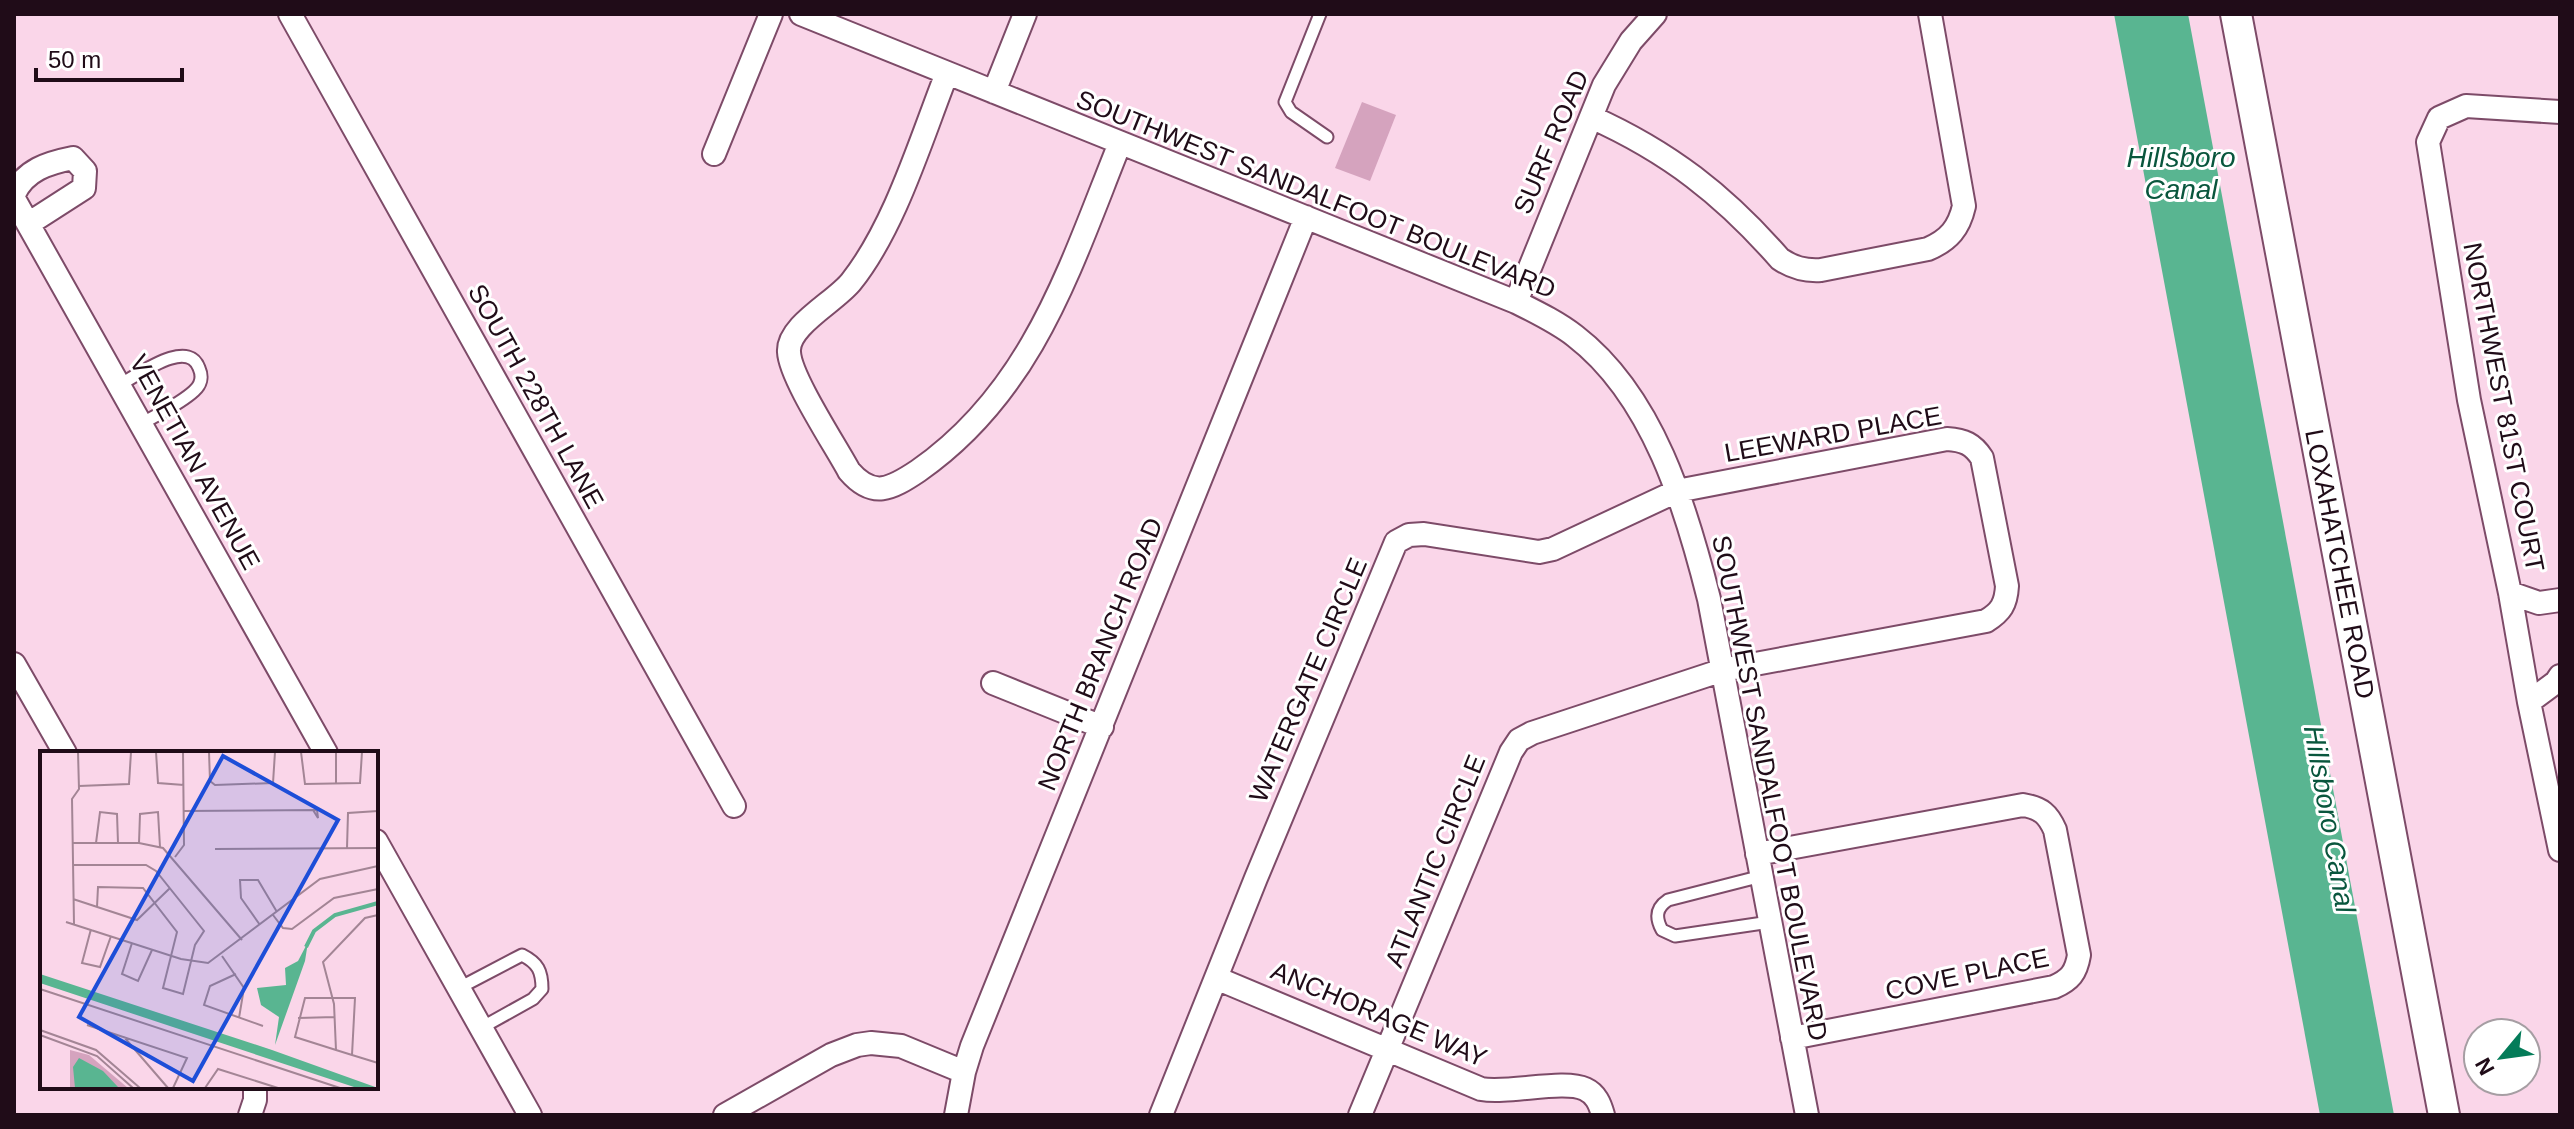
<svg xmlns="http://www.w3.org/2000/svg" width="2574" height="1129" viewBox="0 0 2574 1129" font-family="Helvetica,sans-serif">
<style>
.green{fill:#d5a3be}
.water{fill:#59b591}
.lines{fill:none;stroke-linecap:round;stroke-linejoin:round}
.service-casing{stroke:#7d4b68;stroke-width:15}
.minor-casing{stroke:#7d4b68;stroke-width:26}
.secondary-casing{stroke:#7d4b68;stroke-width:34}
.service{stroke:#fff;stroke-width:11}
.minor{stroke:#fff;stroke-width:22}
.secondary{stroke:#fff;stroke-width:30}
.labels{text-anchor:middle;stroke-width:6;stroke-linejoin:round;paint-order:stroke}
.street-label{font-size:26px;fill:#200c18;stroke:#fff}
.water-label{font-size:28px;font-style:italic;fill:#09563d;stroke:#fff}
.inset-river{fill:none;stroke:#59b591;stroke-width:4}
.inset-road{fill:none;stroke:#a38595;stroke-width:2}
.view{fill:#1d4ed8;fill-opacity:0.15;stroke:#1d4ed8;stroke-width:4}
.inset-edge{fill:none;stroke:#200c18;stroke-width:4}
</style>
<rect width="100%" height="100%" fill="#fad6e9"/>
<!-- green -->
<path class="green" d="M 1362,102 L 1396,115 L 1370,181 L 1335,168 Z"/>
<!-- water -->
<path class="water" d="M 2114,14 L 2188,14 L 2394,1115 L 2320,1115 Z"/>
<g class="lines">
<!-- service casing -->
<g class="service-casing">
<path id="service" d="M 1320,14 L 1285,102 L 1291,112 L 1327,137
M 119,385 C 137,376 188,337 199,368 C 203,377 201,385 194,391 C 180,404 158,414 141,424
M 1762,876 L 1668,900 C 1656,908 1655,917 1662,930 L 1675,936 L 1770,922
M 459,988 L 522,955 C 538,963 542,971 542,989 L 533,999 L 481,1028"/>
</g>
<!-- minor casing -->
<g class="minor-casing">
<path id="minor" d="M 290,14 L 734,806
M 801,14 L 1516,302 C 1536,312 1557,322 1575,336 C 1653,396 1686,507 1709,599 L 1807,1115
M 947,73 C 921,139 895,227 851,282 C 835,302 787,326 789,352 C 790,377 835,445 849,471 C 873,499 891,489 918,471 C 1033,391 1070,267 1120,143
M 994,92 L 1025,14
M 2560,112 L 2466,106 L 2439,118 L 2428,142 L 2469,400 L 2510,593 L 2529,702 L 2560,850
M 1591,117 C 1669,152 1724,195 1780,259 C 1793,268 1805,271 1821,270 L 1928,249 C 1949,240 1959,228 1964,206 L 1930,14
M 714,154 L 771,14
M 14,194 C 25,170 48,163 73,158 L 85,171 L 84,188 L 28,224
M 14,199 L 326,753
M 1516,302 L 1604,85 L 1631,41 L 1655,14
M 2510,593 L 2539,603 L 2560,600
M 14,664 L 65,753
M 993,683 L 1102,727
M 2529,702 L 2556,682 L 2560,676
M 376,841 L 530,1115
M 1757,854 L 2023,805 C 2041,808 2048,814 2055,830 L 2079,955 C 2076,973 2070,980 2054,987 L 1792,1038
M 1216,978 L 1481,1089 C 1509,1094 1564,1079 1585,1089 C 1596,1094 1600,1104 1603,1115
M 250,1115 L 255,1100 L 255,1087
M 725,1115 L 831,1055 L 857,1045 L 871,1043 L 901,1046 L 964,1072
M 956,1115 L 964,1072 L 972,1046 L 1306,217
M 1161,1115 L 1256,878 L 1396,542 L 1409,535 L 1424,534 L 1539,552 L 1553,549 L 1677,491 L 1947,439 C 1964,440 1973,444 1982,458 L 2007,586 C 2006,604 2001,612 1986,621 L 1723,670 L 1532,733 L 1519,740 L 1511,752 L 1360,1115"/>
</g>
<!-- secondary casing -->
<g class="secondary-casing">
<path id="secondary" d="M 2236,14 L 2444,1115"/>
</g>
<!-- service -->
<use href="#service" class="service"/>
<!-- minor -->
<use href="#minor" class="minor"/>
<!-- secondary -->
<use href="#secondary" class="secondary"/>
</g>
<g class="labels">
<!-- street labels -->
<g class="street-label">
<text transform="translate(1551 142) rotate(-67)" y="9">SURF ROAD</text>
<text transform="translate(1316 194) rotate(22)" y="9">SOUTHWEST SANDALFOOT BOULEVARD</text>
<text transform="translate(536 396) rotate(61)" y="9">SOUTH 228TH LANE</text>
<text transform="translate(2504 407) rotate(79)" y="9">NORTHWEST 81ST COURT</text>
<text transform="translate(1833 434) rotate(-10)" y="9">LEEWARD PLACE</text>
<text transform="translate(195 462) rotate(61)" y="9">VENETIAN AVENUE</text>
<text transform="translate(2340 564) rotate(79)" y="9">LOXAHATCHEE ROAD</text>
<text transform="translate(1100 654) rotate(-68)" y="9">NORTH BRANCH ROAD</text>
<text transform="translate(1308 680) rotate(-67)" y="9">WATERGATE CIRCLE</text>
<text transform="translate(1770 788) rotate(79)" y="9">SOUTHWEST SANDALFOOT BOULEVARD</text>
<text transform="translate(1435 861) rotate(-68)" y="9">ATLANTIC CIRCLE</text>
<text transform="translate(1967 974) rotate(-12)" y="9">COVE PLACE</text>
<text transform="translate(1379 1014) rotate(23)" y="9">ANCHORAGE WAY</text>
</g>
<!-- water labels -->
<g class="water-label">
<text x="2181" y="167">Hillsboro<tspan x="2181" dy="32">Canal</tspan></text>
<text transform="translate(2330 819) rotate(80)" y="10">Hillsboro Canal</text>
</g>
</g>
<!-- overview -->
<g transform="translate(40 751)">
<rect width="338" height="338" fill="#fad6e9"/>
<path d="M 30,299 L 49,304 L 88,337 L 30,337 Z" fill="#d5a3be"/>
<path d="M 268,191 L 265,210 L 235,294 L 239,266 L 221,254 L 217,237 L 246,234 L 245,217 L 258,210 ZM 0,223 L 232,299 L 338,337 L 317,337 L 0,232 ZM 39,307 L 63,320 L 78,336 L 35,337 L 33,316 Z" fill="#59b591"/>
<path class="inset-river" d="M 266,196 L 274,180 L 295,164 L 338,152"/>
<path class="inset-road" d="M 116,1 L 118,32 L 144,34M 169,1 L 170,30 L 175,34 L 233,32 L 235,1M 261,1 L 265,33 L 320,32 L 322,1M 296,1 L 296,33M 39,35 L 89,33 L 91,1M 144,60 L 277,59 L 278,67 L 273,59M 33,92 L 99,92 L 123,97 L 202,189M 56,92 L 60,61 L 77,63 L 78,92M 99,92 L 100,63 L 118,61 L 120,96M 307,97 L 308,62 L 338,60M 175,98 L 338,97M 135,106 L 144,94 L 143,1M 33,114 L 106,114 L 116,120 L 164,180 L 155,194 L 143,243 L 123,237 L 137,181 L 103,137 L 58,136 L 57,156M 33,148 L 97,169 L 130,137M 233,164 L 243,177 L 252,178 L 294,147 L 338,138M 26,171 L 141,208 L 168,212 L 280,128 L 338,115M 34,173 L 32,48 L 39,38 L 38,1M 220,174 L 201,147 L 200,129 L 218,129 L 237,161M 51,178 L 42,212 L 60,216 L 71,185M 92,192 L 82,223 L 98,230 L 112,199M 182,205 L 204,237 L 199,267M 196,223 L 170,235 L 164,254 L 223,275M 0,238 L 300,337M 258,267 L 295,266M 47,274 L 147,307 L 133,337M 0,279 L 56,299 L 100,337M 0,284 L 57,305 L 93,337M 84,286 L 128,337M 296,299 L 294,253 L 283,211 L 325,167 L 338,164M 312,304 L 315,247 L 265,247 L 255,286 L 296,299 L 312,304 L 338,312M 165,337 L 178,318 L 238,337"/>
<path class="view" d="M 183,5 L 298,69 L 153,330 L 39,266 Z"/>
<rect width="338" height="338" class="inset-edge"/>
</g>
<!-- border -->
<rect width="2574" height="1129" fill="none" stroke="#200c18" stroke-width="32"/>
<!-- north arrow -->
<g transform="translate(2502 1057) rotate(241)"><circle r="38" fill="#ffffff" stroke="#a69ea3" stroke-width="2"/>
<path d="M0-6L14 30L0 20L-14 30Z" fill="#047c59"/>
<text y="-12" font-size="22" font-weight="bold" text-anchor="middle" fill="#200c18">N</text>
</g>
<!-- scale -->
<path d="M36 68v12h146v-12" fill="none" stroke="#200c18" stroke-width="4"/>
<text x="48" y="68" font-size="24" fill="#200c18" stroke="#ffffff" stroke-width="6" paint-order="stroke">50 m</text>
</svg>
